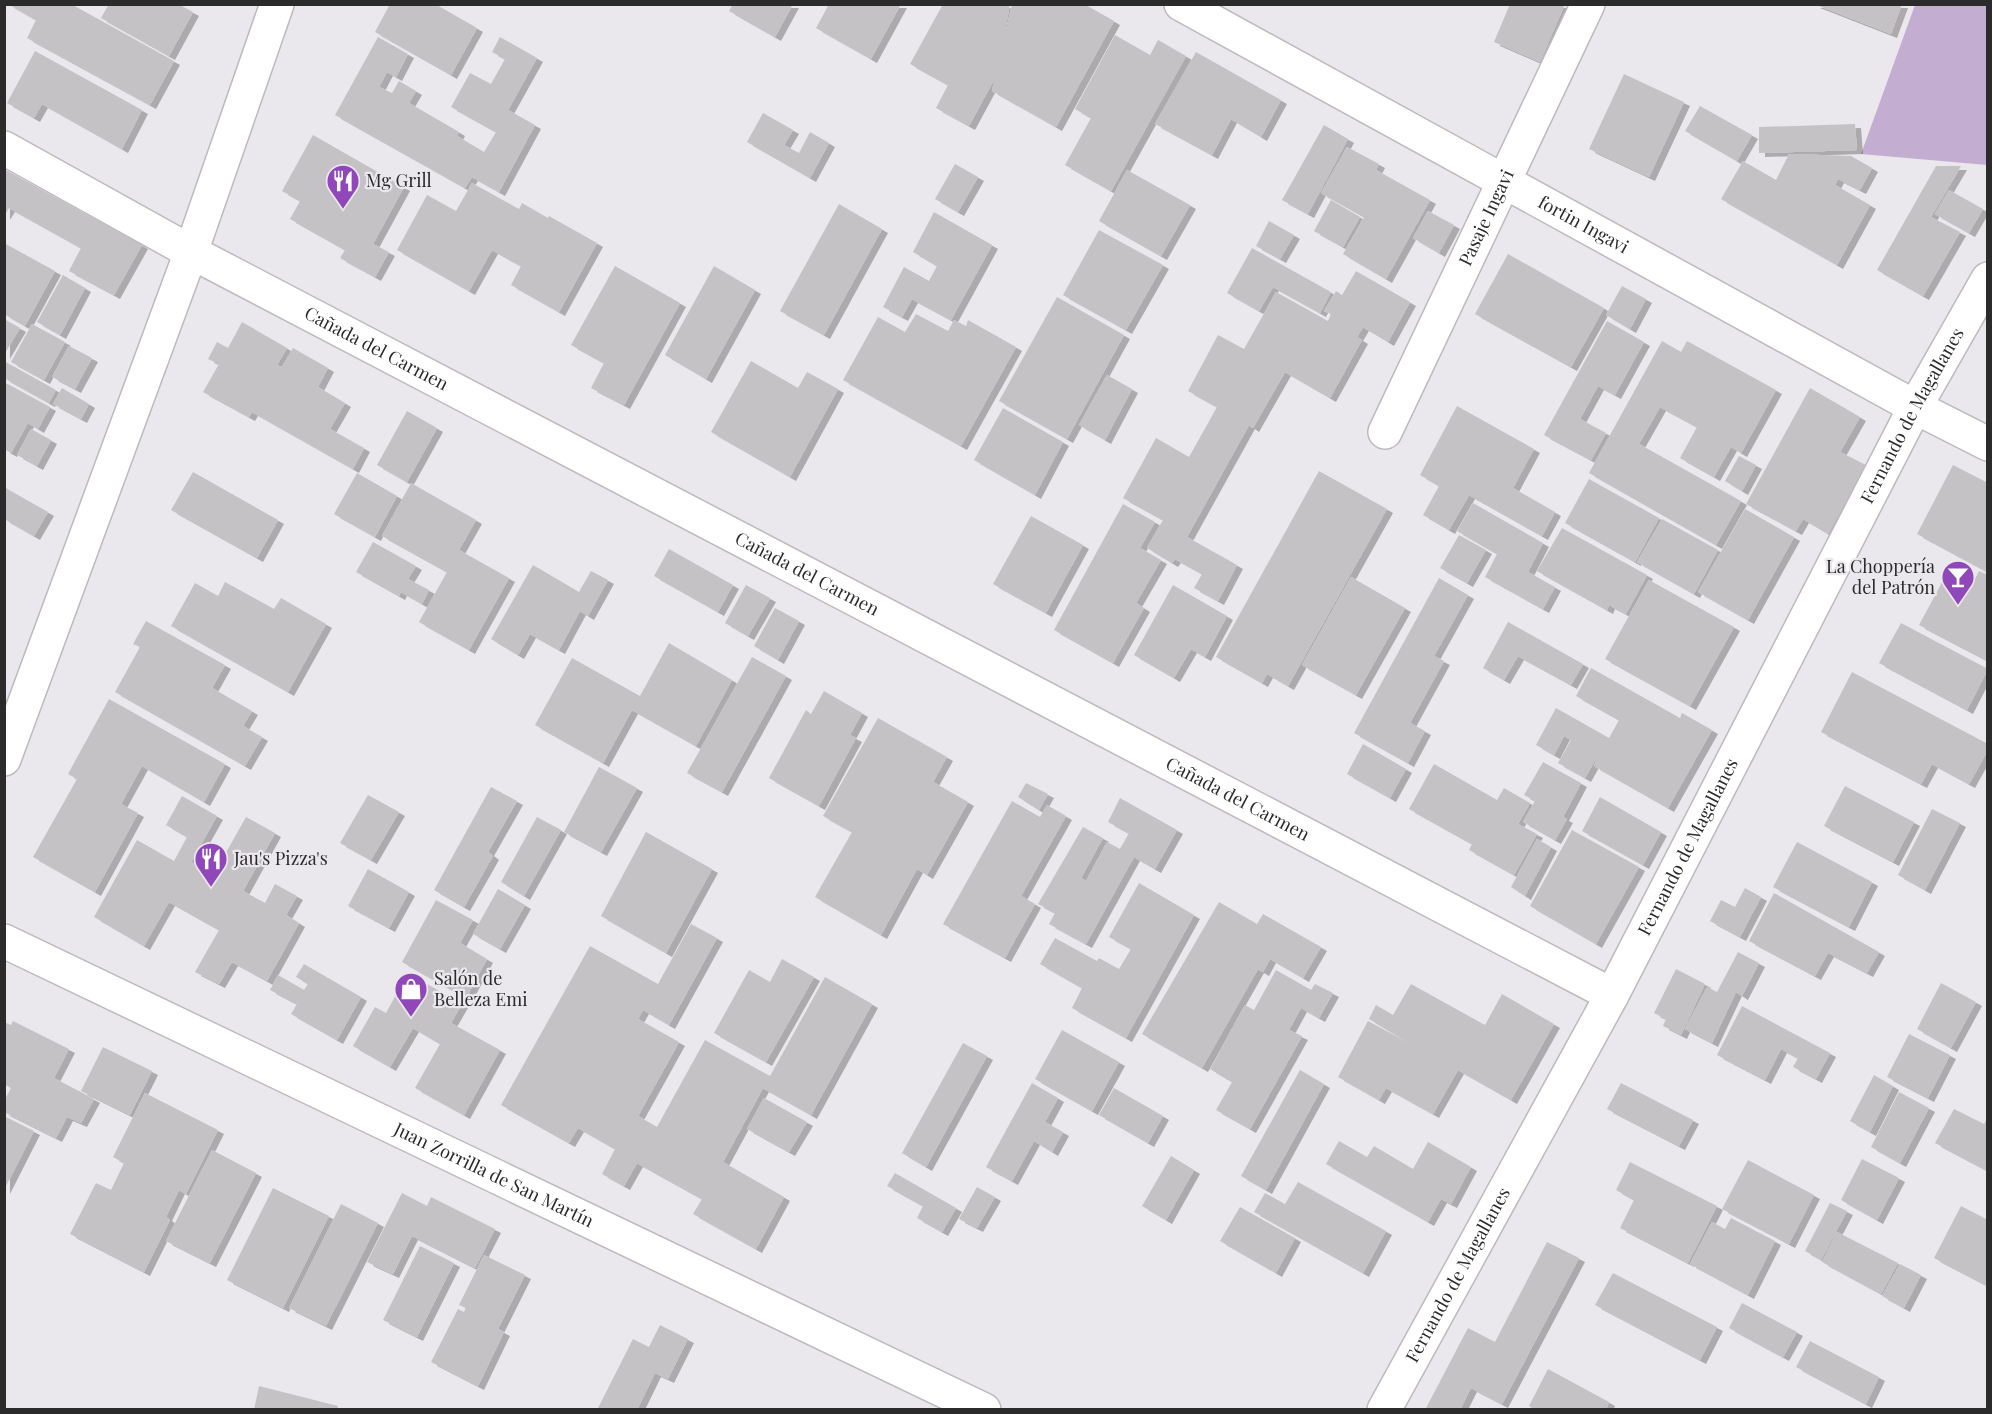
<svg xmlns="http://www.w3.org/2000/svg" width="1992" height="1414" viewBox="0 0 1992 1414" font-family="'Playfair Display',serif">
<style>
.green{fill:#c3aed2}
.building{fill:#c5c2c6;filter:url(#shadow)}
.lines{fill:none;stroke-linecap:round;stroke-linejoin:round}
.minor-casing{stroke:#bdbabe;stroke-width:36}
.minor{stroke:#fff;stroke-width:33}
.labels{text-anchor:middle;stroke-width:4.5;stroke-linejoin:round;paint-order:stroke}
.poi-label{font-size:18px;fill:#2c2b2c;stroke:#eae8ec;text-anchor:start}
.street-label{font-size:18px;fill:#2c2b2c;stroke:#eae8ec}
</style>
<defs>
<filter id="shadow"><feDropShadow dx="6" dy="4" stdDeviation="0" flood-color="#0004"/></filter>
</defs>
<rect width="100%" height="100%" fill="#eae8ec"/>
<!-- green -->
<path class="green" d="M 1915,5 L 1987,5 L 1987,165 L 1861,154 Z"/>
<!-- building -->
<path class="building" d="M 8,4 L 71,4 L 174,61 L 150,105 L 27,38 L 36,20 Z
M 109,4 L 178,4 L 193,12 L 169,56 L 101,18 Z
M 390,4 L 435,4 L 477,28 L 451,75 L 375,32 Z
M 733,4 L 793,4 L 775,37 L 729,11 Z
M 829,4 L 901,4 L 871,59 L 816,28 Z
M 943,4 L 1010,4 L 1000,57 L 1012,4 L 1084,4 L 1114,21 L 1056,127 L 992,91 L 995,78 L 969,126 L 936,108 L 948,85 L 910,64 Z
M 1510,4 L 1565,4 L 1540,62 L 1494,42 Z
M 1814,4 L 1902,4 L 1891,34 Z
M 1115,35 L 1150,55 L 1158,40 L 1186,56 L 1111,191 L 1065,165 L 1091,118 L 1075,109 Z
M 378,37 L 408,54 L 396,77 L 387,72 L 379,87 L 392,93 L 399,81 L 416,91 L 409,103 L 459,132 L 457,136 L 484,152 L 496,132 L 451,107 L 470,73 L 491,84 L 505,59 L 492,52 L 500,37 L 537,58 L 508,110 L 535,125 L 499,192 L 472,177 L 465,188 L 335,115 Z
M 35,51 L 142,110 L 122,149 L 42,104 L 34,118 L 7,103 Z
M 1196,52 L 1281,100 L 1261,137 L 1231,119 L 1212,155 L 1155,124 Z
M 1624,74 L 1684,102 L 1649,177 L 1589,149 Z
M 1700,106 L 1752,135 L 1737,161 L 1685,131 Z
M 763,113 L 793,130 L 784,145 L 799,153 L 810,132 L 829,143 L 810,178 L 747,142 Z
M 1855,124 L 1857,150 L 1759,153 L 1759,127 Z
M 1324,125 L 1348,139 L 1308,214 L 1282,200 Z
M 313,135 L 404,187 L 373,244 L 389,252 L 375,277 L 340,258 L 345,250 L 290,219 L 300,201 L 282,191 Z
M 1347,147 L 1379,164 L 1376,170 L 1430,200 L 1386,279 L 1343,254 L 1364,217 L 1321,193 Z
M 1789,154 L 1851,156 L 1872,168 L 1860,190 L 1838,179 L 1835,185 L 1870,205 L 1837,265 L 1721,199 L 1743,161 L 1776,180 Z
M 955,164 L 978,177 L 958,212 L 935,199 Z
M 1936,166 L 1961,166 L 1931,217 L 1960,232 L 1923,296 L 1877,270 Z
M 4,169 L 142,245 L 114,295 L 69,271 L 81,248 L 9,208 L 4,216 Z
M 1127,170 L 1190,205 L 1161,256 L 1099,221 Z
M 472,183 L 519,209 L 522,203 L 548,218 L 549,216 L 597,243 L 559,312 L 511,285 L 521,266 L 492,250 L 469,291 L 397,250 L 427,195 L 456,211 Z
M 1949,190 L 1983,209 L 1969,233 L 1935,214 Z
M 1331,200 L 1360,217 L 1343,247 L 1314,231 Z
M 839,204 L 882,229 L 824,335 L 780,311 Z
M 1428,211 L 1454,225 L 1439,253 L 1413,238 Z
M 934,212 L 992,245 L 951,320 L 912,299 L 902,317 L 883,307 L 904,267 L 929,281 L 937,266 L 913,252 Z
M 1269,221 L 1294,235 L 1280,259 L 1256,246 Z
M 1099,230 L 1163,265 L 1126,330 L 1063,295 Z
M 4,243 L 55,271 L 25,326 L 4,314 Z
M 1252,248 L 1331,292 L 1320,313 L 1273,287 L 1259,311 L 1227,293 Z
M 1508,254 L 1604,308 L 1571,367 L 1475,314 Z
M 615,266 L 680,303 L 624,405 L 591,388 L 604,363 L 571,345 Z
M 714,266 L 755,290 L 706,379 L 665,355 Z
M 1356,271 L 1410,302 L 1388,342 L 1363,327 L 1357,337 L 1362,340 L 1330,398 L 1285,372 L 1253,428 L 1249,425 L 1187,537 L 1237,565 L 1218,601 L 1194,588 L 1202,574 L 1175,559 L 1172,563 L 1147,548 L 1163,520 L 1123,498 L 1156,438 L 1189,457 L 1217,407 L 1188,391 L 1218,335 L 1244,349 L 1276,292 L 1328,321 L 1331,314 L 1324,311 L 1336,291 L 1342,295 Z
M 63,275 L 85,288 L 60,335 L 37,322 Z
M 1622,286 L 1646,299 L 1630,329 L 1606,315 Z
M 1057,297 L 1124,335 L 1067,439 L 999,401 Z
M 916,314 L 948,331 L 954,320 L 966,326 L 968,320 L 1016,347 L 961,446 L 843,380 L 878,317 L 905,332 Z
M 4,319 L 20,328 L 4,355 Z
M 1607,321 L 1644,342 L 1615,395 L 1598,386 L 1580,419 L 1606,433 L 1591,460 L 1544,435 Z
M 242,322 L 287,348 L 277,365 L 282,367 L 293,348 L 328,368 L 318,387 L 345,403 L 330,429 L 364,448 L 353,469 L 252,412 L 249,417 L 203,392 L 219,364 L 208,359 L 217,342 L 228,348 Z
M 32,324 L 65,342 L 44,380 L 11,362 Z
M 1662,341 L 1681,352 L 1687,341 L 1776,390 L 1741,453 L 1731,447 L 1714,477 L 1680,458 L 1697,427 L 1660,407 L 1639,444 L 1741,501 L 1716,545 L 1589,473 Z
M 69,346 L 92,358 L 75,389 L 52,377 Z
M 4,361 L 56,390 L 49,403 L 4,378 Z
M 751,361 L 798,388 L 807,372 L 838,389 L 790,477 L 711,432 Z
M 1107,375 L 1132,389 L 1105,440 L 1079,425 Z
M 4,382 L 50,407 L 38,429 L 28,423 L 11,453 L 4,449 Z
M 62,388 L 89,404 L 81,419 L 53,404 Z
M 1810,388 L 1860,417 L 1840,452 L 1866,465 L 1828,534 L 1803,519 L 1796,531 L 1746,504 Z
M 1457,406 L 1534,449 L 1513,488 L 1555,512 L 1542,536 L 1469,495 L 1449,530 L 1423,515 L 1439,486 L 1420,475 Z
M 1003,408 L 1063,442 L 1035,495 L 974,460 Z
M 407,411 L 437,428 L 407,482 L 377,465 Z
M 31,429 L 51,440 L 37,466 L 17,455 Z
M 1739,456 L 1756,465 L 1742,491 L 1725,481 Z
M 1953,465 L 1988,483 L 1988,572 L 1917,534 Z
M 1319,471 L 1387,509 L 1288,686 L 1267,674 L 1262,683 L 1216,657 Z
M 193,472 L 278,520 L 257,558 L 171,510 Z
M 357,473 L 397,496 L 375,537 L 334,514 Z
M 1589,479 L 1659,518 L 1635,562 L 1565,523 Z
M 411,483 L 476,520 L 459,550 L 509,578 L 469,650 L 419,622 L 447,572 L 382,536 Z
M 4,487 L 48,512 L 34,536 L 4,519 Z
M 1473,503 L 1543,543 L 1528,572 L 1555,587 L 1543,609 L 1485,577 L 1497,554 L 1457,531 Z
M 1123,504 L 1155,522 L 1140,548 L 1161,560 L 1136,603 L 1144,608 L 1113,663 L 1054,630 Z
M 1745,509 L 1794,537 L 1748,620 L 1698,592 Z
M 1031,516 L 1083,545 L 1046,613 L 993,584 Z
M 1662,519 L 1718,550 L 1694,594 L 1637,562 Z
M 1562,528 L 1647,575 L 1626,614 L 1609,605 L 1607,610 L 1537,571 Z
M 1459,535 L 1486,550 L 1467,583 L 1440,568 Z
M 373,542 L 416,566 L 408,579 L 429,590 L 422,604 L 401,592 L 399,596 L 356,572 Z
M 669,549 L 733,585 L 718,612 L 654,576 Z
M 533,565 L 579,592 L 591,571 L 608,580 L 588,616 L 580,611 L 559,650 L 530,634 L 518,655 L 491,639 Z
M 1979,571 L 1988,575 L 1988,661 L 1919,625 L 1946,575 L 1971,587 Z
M 1351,577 L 1405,608 L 1356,695 L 1302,665 Z
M 1439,578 L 1468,595 L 1434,656 L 1444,661 L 1410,723 L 1425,731 L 1408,763 L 1354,733 Z
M 1649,580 L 1734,627 L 1690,706 L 1605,659 Z
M 225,582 L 274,609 L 281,598 L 326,624 L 288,692 L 171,626 L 195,583 L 218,596 Z
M 746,585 L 770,598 L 748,636 L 725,623 Z
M 1173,585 L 1227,616 L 1205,657 L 1191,649 L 1174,678 L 1134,655 Z
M 775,608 L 799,621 L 778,660 L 754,646 Z
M 146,621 L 225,665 L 212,688 L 252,711 L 243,726 L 262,737 L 245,766 L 115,692 L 140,647 L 133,644 Z
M 1508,622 L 1583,664 L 1571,685 L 1518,656 L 1504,680 L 1483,668 Z
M 1901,623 L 1988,669 L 1967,710 L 1879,663 Z
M 669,643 L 732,680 L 696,746 L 632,710 L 603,763 L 535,725 L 572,658 L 640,696 Z
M 752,657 L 786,676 L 722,792 L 687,773 Z
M 1591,668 L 1680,718 L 1682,713 L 1712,730 L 1668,808 L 1594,766 L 1598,755 L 1585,778 L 1558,763 L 1571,740 L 1564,736 L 1554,755 L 1536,745 L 1556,708 L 1609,738 L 1619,720 L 1576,696 Z
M 1852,672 L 1988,744 L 1988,750 L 1969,784 L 1932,764 L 1921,784 L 1821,732 Z
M 824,691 L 862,713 L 850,735 L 856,738 L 819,806 L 769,778 L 806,710 L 811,714 Z
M 109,699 L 225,764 L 204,802 L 142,766 L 121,804 L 138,813 L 95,892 L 33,857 L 77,779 L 68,774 Z
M 878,718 L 947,757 L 933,782 L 968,802 L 927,875 L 917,869 L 881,935 L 815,897 L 852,832 L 823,816 Z
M 1363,744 L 1406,769 L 1390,798 L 1347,774 Z
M 1543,762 L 1581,783 L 1563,817 L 1567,819 L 1555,840 L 1523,822 L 1535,801 L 1524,795 Z
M 1434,764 L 1497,800 L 1504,788 L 1530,803 L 1518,824 L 1537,834 L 1514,875 L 1469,850 L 1472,844 L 1409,809 Z
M 599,767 L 637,788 L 601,852 L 564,832 Z
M 1026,783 L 1048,794 L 1039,810 L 1018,797 Z
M 1845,786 L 1914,822 L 1893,862 L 1824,826 Z
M 491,787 L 517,801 L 488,852 L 493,856 L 464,907 L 434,890 Z
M 368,795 L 399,812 L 371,860 L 340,843 Z
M 182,796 L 217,816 L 191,862 L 214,874 L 246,817 L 275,833 L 243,891 L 265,903 L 275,884 L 297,896 L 286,915 L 299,923 L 267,981 L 232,962 L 219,984 L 195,972 L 219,930 L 169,902 L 144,946 L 94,917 L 137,840 L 174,861 L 187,837 L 166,825 Z
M 1600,797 L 1661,832 L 1643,865 L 1582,831 Z
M 1120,798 L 1177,830 L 1155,869 L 1134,857 L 1086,944 L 1049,924 L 1055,913 L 1038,904 L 1083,827 L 1103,838 L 1081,878 L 1086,881 L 1107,842 L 1120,849 L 1129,833 L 1108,822 Z
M 1012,801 L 1040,817 L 1047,805 L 1066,816 L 1021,896 L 1035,904 L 1005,958 L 943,924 Z
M 1932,809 L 1960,823 L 1925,890 L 1898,875 Z
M 537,817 L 561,830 L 524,896 L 501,882 Z
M 1572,830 L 1639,867 L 1596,944 L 1530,906 Z
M 646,832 L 712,869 L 666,953 L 601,916 Z
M 1537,839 L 1551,847 L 1525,896 L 1511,887 Z
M 1797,842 L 1872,882 L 1849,927 L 1773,887 Z
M 368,869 L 409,892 L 389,928 L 348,906 Z
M 1139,883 L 1194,915 L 1126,1038 L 1072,1008 L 1082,988 L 1040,964 L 1055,938 L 1097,961 L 1099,958 L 1119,969 L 1131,949 L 1109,937 Z
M 1745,888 L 1761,897 L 1740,937 L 1710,921 L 1721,900 L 1735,907 Z
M 498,889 L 525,905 L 500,949 L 473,934 Z
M 1774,893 L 1879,952 L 1867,973 L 1828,953 L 1815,976 L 1749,941 Z
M 436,900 L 473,920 L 460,943 L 487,959 L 466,998 L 402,962 Z
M 1219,902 L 1257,924 L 1263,914 L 1321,947 L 1303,978 L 1270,959 L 1263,972 L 1258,969 L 1202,1068 L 1142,1034 Z
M 691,924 L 717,938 L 669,1025 L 643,1010 L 638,1019 L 679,1042 L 638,1116 L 657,1127 L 705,1040 L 770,1076 L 825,977 L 872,1004 L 811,1115 L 763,1088 L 723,1162 L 784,1197 L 756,1249 L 693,1214 L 702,1199 L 637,1163 L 624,1186 L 602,1174 L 615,1149 L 578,1128 L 569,1143 L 501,1105 L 590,946 L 658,984 Z
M 1738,952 L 1759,963 L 1742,996 L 1736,992 L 1712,1043 L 1685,1029 L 1707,987 L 1717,992 Z
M 782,959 L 814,977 L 766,1062 L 714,1033 L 749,970 L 770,982 Z
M 304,964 L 361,997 L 337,1040 L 291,1014 L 297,1004 L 270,990 L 278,975 L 304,990 L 308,984 L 296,977 Z
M 1676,969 L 1705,984 L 1681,1035 L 1663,1026 L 1666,1019 L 1654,1013 Z
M 1276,970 L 1311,990 L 1315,984 L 1333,993 L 1319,1018 L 1301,1008 L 1289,1030 L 1302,1036 L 1250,1129 L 1216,1110 L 1232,1082 L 1210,1069 L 1245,1005 L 1254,1010 Z
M 408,973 L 462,1004 L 451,1023 L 500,1050 L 464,1115 L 415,1088 L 440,1044 L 413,1028 L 390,1067 L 353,1046 L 375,1007 L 386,1013 Z
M 1941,983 L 1976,1002 L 1951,1048 L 1917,1029 Z
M 1411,984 L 1485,1025 L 1502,994 L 1554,1024 L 1511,1100 L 1458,1070 L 1433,1114 L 1386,1088 L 1379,1100 L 1338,1077 L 1368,1021 L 1411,1044 L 1369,1019 L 1376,1005 L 1393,1015 Z
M 1742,1006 L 1830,1053 L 1816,1079 L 1793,1067 L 1798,1058 L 1781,1049 L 1765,1080 L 1717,1055 Z
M 13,1021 L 69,1049 L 54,1078 L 94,1099 L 81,1123 L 67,1117 L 56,1138 L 4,1112 L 4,1101 L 11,1088 L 4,1084 L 4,1022 L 11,1025 Z
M 1062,1030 L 1119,1062 L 1092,1111 L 1035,1079 Z
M 1909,1034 L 1950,1055 L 1928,1098 L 1887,1077 Z
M 963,1043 L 987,1056 L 926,1167 L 902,1153 Z
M 103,1047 L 152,1071 L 130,1115 L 81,1091 Z
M 1300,1070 L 1324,1084 L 1266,1190 L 1241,1176 Z
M 1874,1075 L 1893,1086 L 1870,1132 L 1850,1121 Z
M 1032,1083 L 1058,1098 L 1045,1122 L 1063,1132 L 1052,1152 L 1034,1141 L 1012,1181 L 986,1167 Z
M 1621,1083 L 1693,1120 L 1679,1146 L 1607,1109 Z
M 1114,1088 L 1163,1116 L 1148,1143 L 1099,1115 Z
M 1899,1092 L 1929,1108 L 1900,1163 L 1871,1147 Z
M 145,1093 L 218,1130 L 186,1194 L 179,1190 L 166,1217 L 170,1220 L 144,1272 L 70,1234 L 96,1183 L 111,1190 L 124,1163 L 113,1157 Z
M 764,1098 L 807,1122 L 789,1152 L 747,1129 Z
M 1954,1109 L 1984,1124 L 1988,1117 L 1988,1171 L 1935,1143 Z
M 4,1116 L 34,1131 L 4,1190 Z
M 1339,1141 L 1367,1157 L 1374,1146 L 1413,1169 L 1428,1142 L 1471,1167 L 1451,1204 L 1441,1199 L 1428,1222 L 1326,1164 Z
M 212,1150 L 256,1173 L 210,1263 L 166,1241 Z
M 1171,1156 L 1194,1170 L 1166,1220 L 1142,1206 Z
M 1862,1159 L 1899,1178 L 1877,1220 L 1841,1200 Z
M 1748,1160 L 1814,1195 L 1789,1244 L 1722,1209 Z
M 1630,1162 L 1717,1206 L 1688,1263 L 1620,1228 L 1634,1200 L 1616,1190 Z
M 895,1173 L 956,1208 L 942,1232 L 917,1218 L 923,1206 L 887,1186 Z
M 1298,1182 L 1386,1231 L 1363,1273 L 1254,1212 L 1265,1193 L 1285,1204 Z
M 977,1187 L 995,1197 L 977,1228 L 959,1219 Z
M 273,1188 L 329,1216 L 283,1308 L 227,1280 Z
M 402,1193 L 427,1206 L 431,1197 L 495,1229 L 475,1268 L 412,1236 L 393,1274 L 367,1262 Z
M 1830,1203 L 1847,1211 L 1821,1260 L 1805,1251 Z
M 341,1204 L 378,1223 L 326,1326 L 289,1308 Z
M 1961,1206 L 1988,1220 L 1988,1286 L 1934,1258 Z
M 1240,1207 L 1295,1238 L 1276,1273 L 1220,1241 Z
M 1731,1218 L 1775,1241 L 1748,1295 L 1690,1264 L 1712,1222 L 1725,1229 Z
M 1837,1232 L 1898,1263 L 1881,1294 L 1822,1262 Z
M 1547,1242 L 1579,1258 L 1502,1404 L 1471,1388 L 1460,1410 L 1425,1410 L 1468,1328 L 1495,1342 Z
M 420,1246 L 454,1263 L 417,1337 L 383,1320 Z
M 484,1255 L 525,1275 L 498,1329 L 504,1332 L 478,1386 L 431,1362 L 458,1309 L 464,1312 L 466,1308 L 459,1305 Z
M 1900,1264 L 1921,1275 L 1904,1308 L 1882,1296 Z
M 1613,1273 L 1717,1327 L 1700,1360 L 1595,1305 Z
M 1742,1303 L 1797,1332 L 1783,1357 L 1729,1328 Z
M 660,1325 L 688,1339 L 668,1379 L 655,1373 L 637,1410 L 597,1410 L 633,1339 L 649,1347 Z
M 1810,1341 L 1879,1377 L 1866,1404 L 1796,1367 Z
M 1548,1369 L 1609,1402 L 1606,1410 L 1535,1410 L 1529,1406 Z
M 259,1386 L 338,1406 L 337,1410 L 254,1410 Z"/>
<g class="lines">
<!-- minor casing -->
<g class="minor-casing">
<g id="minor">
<path id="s1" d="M 1181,4 L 1915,407 L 1988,444"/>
<path id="s2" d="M 4,148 L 191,252 L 1612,995"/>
<path id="s3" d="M 1385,432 L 1588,4"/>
<path d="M 4,759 L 191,252 L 277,4"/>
<path id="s4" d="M 4,941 L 984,1410"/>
<path id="s5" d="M 1384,1410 L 1612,995 L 1915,407 L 1988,279"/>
</g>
</g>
<!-- minor -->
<use href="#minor" class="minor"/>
</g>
<!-- icons -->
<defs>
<g id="restaurant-pin" transform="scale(1.725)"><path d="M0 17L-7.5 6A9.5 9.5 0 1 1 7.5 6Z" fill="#9047b9" stroke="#eae8ec"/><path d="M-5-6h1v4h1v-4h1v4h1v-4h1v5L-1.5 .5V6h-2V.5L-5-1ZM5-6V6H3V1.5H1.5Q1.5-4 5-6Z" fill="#fff"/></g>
<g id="bar-pin" transform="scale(1.725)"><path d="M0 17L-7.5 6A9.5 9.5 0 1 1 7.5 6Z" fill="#9047b9" stroke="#eae8ec"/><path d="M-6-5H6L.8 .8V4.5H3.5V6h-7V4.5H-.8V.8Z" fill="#fff"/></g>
<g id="shop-pin" transform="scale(1.725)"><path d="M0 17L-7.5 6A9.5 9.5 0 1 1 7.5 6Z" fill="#9047b9" stroke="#eae8ec"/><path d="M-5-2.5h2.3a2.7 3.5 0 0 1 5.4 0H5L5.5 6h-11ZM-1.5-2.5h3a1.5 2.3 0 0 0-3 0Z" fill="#fff"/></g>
</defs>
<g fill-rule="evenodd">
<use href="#restaurant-pin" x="343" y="181"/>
<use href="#bar-pin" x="1958" y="577"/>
<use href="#restaurant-pin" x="211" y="859"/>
<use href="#shop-pin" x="411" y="989"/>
</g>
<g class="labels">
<!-- poi labels -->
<g class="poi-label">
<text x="366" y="187">Mg Grill</text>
<text x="1935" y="573" text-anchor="end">La Choppería<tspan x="1935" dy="21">del Patrón</tspan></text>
<text x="234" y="865">Jau's Pizza's</text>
<text x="434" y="985">Salón de<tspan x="434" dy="21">Belleza Emi</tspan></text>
</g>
<!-- street labels -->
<g class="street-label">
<text dy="6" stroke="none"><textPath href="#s3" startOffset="237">Pasaje Ingavi</textPath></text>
<text dy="6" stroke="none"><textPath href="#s1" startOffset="459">fortin Ingavi</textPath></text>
<text dy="6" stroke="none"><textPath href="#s2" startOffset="423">Cañada del Carmen</textPath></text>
<text dy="6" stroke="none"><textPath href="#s5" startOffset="1126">Fernando de Magallanes</textPath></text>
<text dy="6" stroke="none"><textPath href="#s2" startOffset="909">Cañada del Carmen</textPath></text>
<text dy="6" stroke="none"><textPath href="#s2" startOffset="1395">Cañada del Carmen</textPath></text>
<text dy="6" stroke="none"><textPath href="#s5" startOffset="640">Fernando de Magallanes</textPath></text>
<text dy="6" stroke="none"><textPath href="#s4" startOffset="543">Juan Zorrilla de San Martín</textPath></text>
<text dy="6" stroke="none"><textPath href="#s5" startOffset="154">Fernando de Magallanes</textPath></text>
</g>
</g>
<!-- border -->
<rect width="1992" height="1414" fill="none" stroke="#2c2b2c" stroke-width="12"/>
</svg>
